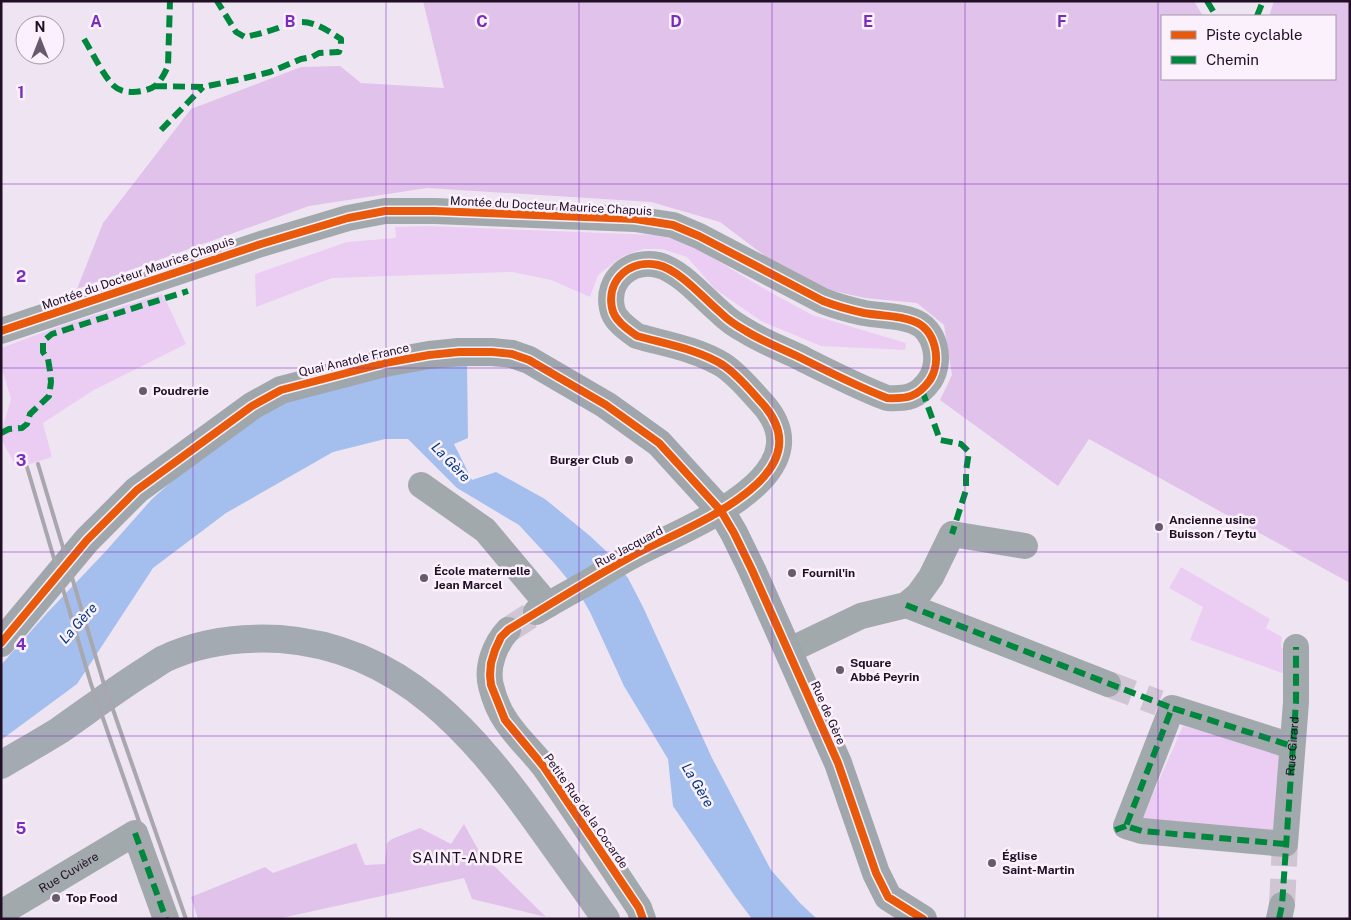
<svg xmlns="http://www.w3.org/2000/svg" width="1351" height="920" viewBox="0 0 1351 920" font-family="'Public Sans',sans-serif">
<style>
.green{fill:#ebcdf4}
.forest{fill:#e1c2ea}
.water{fill:#a4beed}
.lines{fill:none;stroke-linecap:round;stroke-linejoin:round}
.street-tunnel{stroke:#d0c5d3;stroke-width:26;stroke-dasharray:26 13;stroke-linecap:butt}
.street{stroke:#a1a9ac;stroke-width:26}
.secondary{stroke:#a0a7ac;stroke-width:28}
.primary{stroke:#a4aab1;stroke-width:28}
.rail{stroke:#a8a7ae;stroke-width:4}
.quiet{stroke:#00873e;stroke-width:6;stroke-dasharray:12 6;stroke-linecap:butt}
.cycleway-casing{stroke:#faf1fd;stroke-width:11}
.cycleway{stroke:#e8590c;stroke-width:8}
.grid{fill:none;stroke:#7b2cbf;stroke-width:1;stroke-opacity:0.55}
.poi-dot{fill:#685a6d;stroke:#faf1fd;stroke-width:2}
.labels{text-anchor:middle;stroke-width:5;stroke-linejoin:round;paint-order:stroke}
.street-label{font-size:12px;fill:#200f25;stroke:#faf1fd}
.poi-label{font-size:12px;font-weight:bold;fill:#200f25;stroke:#faf1fd;text-anchor:start}
.water-label{font-size:14px;font-style:italic;fill:#00377e;stroke:#faf1fd}
.quarter-label{font-size:15px;letter-spacing:1px;fill:#200f25;stroke:#faf1fd}
.grid-label{font-size:16px;text-anchor:middle;font-weight:bold;fill:#7b2cbf;stroke:#faf1fd;stroke-width:5;stroke-linejoin:round;paint-order:stroke}
</style>
<rect width="100%" height="100%" fill="#efe5f2"/>
<!-- green -->
<path class="green" d="M 429,226 L 656,235 L 675,237 L 691,245 L 770,292 L 812,315 L 906,343 L 905,350 L 821,346 L 761,321 L 715,289 L 687,257 L 662,249 L 644,249 L 623,256 L 598,275 L 590,297 L 551,280 L 512,272 L 332,278 L 256,307 L 255,274 L 347,242 L 396,238 L 395,227 Z
M 162,294 L 168,305 L 186,344 L 94,390 L 43,423 L 52,457 L 17,468 L 1,439 L 1,433 L 11,399 L 1,366 L 1,348 L 66,324 Z
M 1181,567 L 1270,619 L 1266,628 L 1282,637 L 1281,647 L 1293,654 L 1285,674 L 1190,640 L 1203,607 L 1169,588 Z
M 1183,726 L 1281,752 L 1279,831 L 1142,819 Z"/>
<!-- forest -->
<path class="forest" d="M 423,1 L 1194,1 L 1203,16 L 1162,16 L 1162,79 L 1335,79 L 1335,16 L 1269,16 L 1274,1 L 1350,1 L 1350,583 L 1089,439 L 1058,486 L 940,400 L 952,375 L 944,325 L 917,303 L 865,298 L 816,287 L 777,265 L 720,222 L 651,202 L 427,188 L 309,206 L 77,289 L 103,223 L 191,109 L 301,67 L 340,66 L 361,83 L 444,88 Z
M 464,824 L 479,851 L 546,917 L 472,899 L 464,878 L 277,919 L 198,919 L 191,897 L 265,867 L 273,873 L 356,843 L 365,865 L 385,864 L 387,843 L 392,839 L 420,828 L 451,844 Z"/>
<!-- water -->
<path class="water" d="M 467,364 L 468,438 L 454,444 L 472,480 L 496,472 L 545,499 L 590,536 L 605,550 L 628,578 L 643,607 L 712,758 L 771,870 L 800,903 L 817,919 L 752,919 L 734,895 L 673,806 L 668,759 L 624,686 L 590,612 L 579,593 L 555,564 L 519,525 L 457,488 L 408,439 L 385,439 L 333,452 L 226,513 L 153,568 L 77,684 L 1,740 L 1,665 L 47,613 L 105,552 L 152,499 L 178,476 L 276,404 L 408,370 Z"/>
<g class="lines">
<!-- street-tunnel -->
<path class="street-tunnel" d="M 508,630 L 536,612
M 1108,684 L 1159,703
M 1282,905 L 1285,844"/>
<!-- street -->
<g class="street">
<path d="M 1,331 L 261,244 L 348,218 L 385,211 L 435,211 L 635,219 L 673,225 L 699,236 L 823,301 C 836,306 850,310 864,313 C 880,316 898,315 913,321 C 936,329 942,361 930,380 C 918,397 907,399 887,398 C 856,386 827,371 797,356 C 780,348 762,341 746,331 C 737,326 728,320 721,313 C 704,299 680,270 658,265 C 631,259 606,279 612,308 C 614,320 627,329 637,336 C 665,344 697,349 723,365 C 738,375 749,389 761,402 C 830,476 683,529 634,555 C 618,563 602,574 585,584 C 569,593 552,602 536,612"/>
<path d="M 421,485 L 485,530 L 548,605"/>
<path d="M 906,605 L 1108,684"/>
<path d="M 508,630 C 495,644 486,667 491,686 C 494,698 499,711 506,721 C 517,738 533,752 545,768 C 577,814 608,861 639,908 L 643,919"/>
<path d="M 788,651 L 861,616 L 906,605 L 918,595 L 931,577 L 952,534 L 1025,546"/>
<path id="s1" d="M 1292,746 L 1172,708 L 1126,826 L 1142,831 L 1285,844 L 1296,702 L 1296,647"/>
<path id="s2" d="M 1,913 L 135,833 L 166,919"/>
<path d="M 1279,919 L 1282,905"/>
</g>
<!-- secondary -->
<path class="secondary" d="M 1,643 L 87,540 L 137,490 L 252,406 L 281,390 L 385,363 L 429,355 L 459,352 L 492,352 L 512,354 L 529,360 L 606,405 L 659,443 L 721,511 L 734,533 L 752,570 L 838,763 L 876,873 L 888,897 L 923,919"/>
<!-- primary -->
<path class="primary" d="M 1,765 C 21,753 41,742 60,730 C 87,711 114,691 142,673 C 149,669 157,663 164,659 C 199,642 241,637 280,639 C 403,648 475,735 542,829 C 563,859 585,889 606,919"/>
<!-- rail -->
<path class="rail" d="M 38,464 L 103,681 L 186,919
M 27,467 L 91,684 L 173,919"/>
<!-- quiet -->
<path class="quiet" d="M 1207,1 L 1216,16
M 1257,16 L 1263,1
M 84,39 C 92,52 104,77 114,86 C 123,95 145,93 155,86 C 161,81 165,73 168,66 L 170,1
M 155,86 L 203,87 L 237,80 L 270,72 L 301,59 L 312,57 L 319,53 L 339,52 L 341,45 L 341,39 C 330,32 316,22 302,22 C 291,22 282,27 272,30 C 263,33 254,35 245,37 L 236,32 L 217,1
M 161,130 L 203,87
M 922,390 L 940,440 L 961,444 L 969,452 L 966,471 L 966,490 L 952,534
M 1,433 L 9,429 L 22,428 L 27,424 L 30,414 L 49,396 L 51,382 L 50,371 L 48,359 L 43,352 L 43,341 L 52,334 L 188,291
M 906,605 L 1172,708
M 1115,830 L 1126,826
M 135,833 L 166,919
M 1285,844 L 1142,831 L 1126,826 L 1172,708 L 1292,746
M 1279,919 L 1282,905 L 1296,702 L 1296,647"/>
<!-- cycleway casing -->
<g class="cycleway-casing">
<path id="cycleway" d="M 1,331 L 261,244 L 348,218 L 385,211 L 435,211 L 635,219 L 673,225 L 699,236 L 823,301 C 836,306 850,310 864,313 C 880,316 898,315 913,321 C 936,329 942,361 930,380 C 918,397 907,399 887,398 C 856,386 827,371 797,356 C 780,348 762,341 746,331 C 737,326 728,320 721,313 C 704,299 680,270 658,265 C 631,259 606,279 612,308 C 614,320 627,329 637,336 C 665,344 697,349 723,365 C 738,375 749,389 761,402 C 831,478 680,529 632,556 C 590,579 549,605 508,630 L 501,637 L 495,650 L 491,663 L 490,675 L 491,685 L 505,720 L 544,767 L 639,908 L 643,919
M 1,643 L 87,540 L 137,490 L 252,406 L 281,390 L 385,363 L 429,355 L 459,352 L 492,352 L 512,354 L 529,360 L 606,405 L 659,443 L 721,511 L 734,533 L 752,570 L 838,763 L 876,873 L 888,897 L 923,919"/>
</g>
<!-- cycleway -->
<use href="#cycleway" class="cycleway"/>
</g>
<!-- grid -->
<path class="grid" d="M 193,1 L 193,919M 386,1 L 386,919M 579,1 L 579,919M 772,1 L 772,919M 965,1 L 965,919M 1158,1 L 1158,919M 1,184 L 1350,184M 1,368 L 1350,368M 1,552 L 1350,552M 1,736 L 1350,736"/>
<!-- markers -->
<g class="poi-dot">
<circle cx="143" cy="391" r="5"/>
<circle cx="629" cy="460" r="5"/>
<circle cx="1159" cy="527" r="5"/>
<circle cx="792" cy="573" r="5"/>
<circle cx="424" cy="578" r="5"/>
<circle cx="840" cy="670" r="5"/>
<circle cx="992" cy="863" r="5"/>
<circle cx="56" cy="898" r="5"/>
</g>
<g class="labels">
<!-- street labels -->
<g class="street-label">
<text transform="translate(551 206) rotate(3)" y="4">Montée du Docteur Maurice Chapuis</text>
<text transform="translate(138 273) rotate(-19)" y="4">Montée du Docteur Maurice Chapuis</text>
<text transform="translate(354 360) rotate(-13)" y="4">Quai Anatole France</text>
<text transform="translate(629 547) rotate(-28)" y="4">Rue Jacquard</text>
<text transform="translate(828 713) rotate(66)" y="4">Rue de Gère</text>
<text dy="4" stroke="none"><textPath href="#s1" startOffset="511">Rue Girard</textPath></text>
<text transform="translate(586 811) rotate(55)" y="4">Petite Rue de la Cocarde</text>
<text dy="4" stroke="none"><textPath href="#s2" startOffset="79">Rue Cuvière</textPath></text>
</g>
<!-- poi labels -->
<g class="poi-label">
<text x="153" y="395">Poudrerie</text>
<text x="619" y="464" text-anchor="end">Burger Club</text>
<text x="1169" y="524">Ancienne usine<tspan x="1169" dy="14">Buisson / Teytu</tspan></text>
<text x="434" y="575">École maternelle<tspan x="434" dy="14">Jean Marcel</tspan></text>
<text x="802" y="577">Fournil'in</text>
<text x="850" y="667">Square<tspan x="850" dy="14">Abbé Peyrin</tspan></text>
<text x="1002" y="860">Église<tspan x="1002" dy="14">Saint-Martin</tspan></text>
<text x="66" y="902">Top Food</text>
</g>
<!-- water labels -->
<g class="water-label">
<text transform="translate(451 462) rotate(46)" y="5">La Gère</text>
<text transform="translate(78 623) rotate(-48)" y="5">La Gère</text>
<text transform="translate(698 785) rotate(59)" y="5">La Gère</text>
</g>
<!-- quarter labels -->
<g class="quarter-label">
<text x="468" y="863">SAINT-ANDRE</text>
</g>
</g>
<g class="grid-label">
<text x="96" y="27">A</text>
<text x="290" y="27">B</text>
<text x="482" y="27">C</text>
<text x="676" y="27">D</text>
<text x="868" y="27">E</text>
<text x="1062" y="27">F</text>
<text x="21" y="98">1</text>
<text x="21" y="282">2</text>
<text x="21" y="466">3</text>
<text x="21" y="650">4</text>
<text x="21" y="834">5</text>
</g>
<!-- border -->
<rect width="1351" height="920" fill="none" stroke="#200f25" stroke-width="5"/>
<!-- legend -->
<rect x="1161" y="15" width="175" height="65" fill="#faf1fd" stroke="#a397a7"/>
<rect x="1171" y="31" width="25" height="8" fill="#e8590c" stroke="#a397a7"/>
<text x="1206" y="40" font-size="15" fill="#200f25">Piste cyclable</text>
<rect x="1171" y="56" width="25" height="8" fill="#00873e" stroke="#a397a7"/>
<text x="1206" y="65" font-size="15" fill="#200f25">Chemin</text>
<!-- north arrow -->
<g transform="translate(40 40)"><circle r="24" fill="#faf1fd" stroke="#a397a7"/>
<path d="M0-4L9 19L0 12L-9 19Z" fill="#685a6d"/>
<text y="-8" font-size="14" font-weight="bold" text-anchor="middle" fill="#200f25">N</text>
</g>
</svg>
